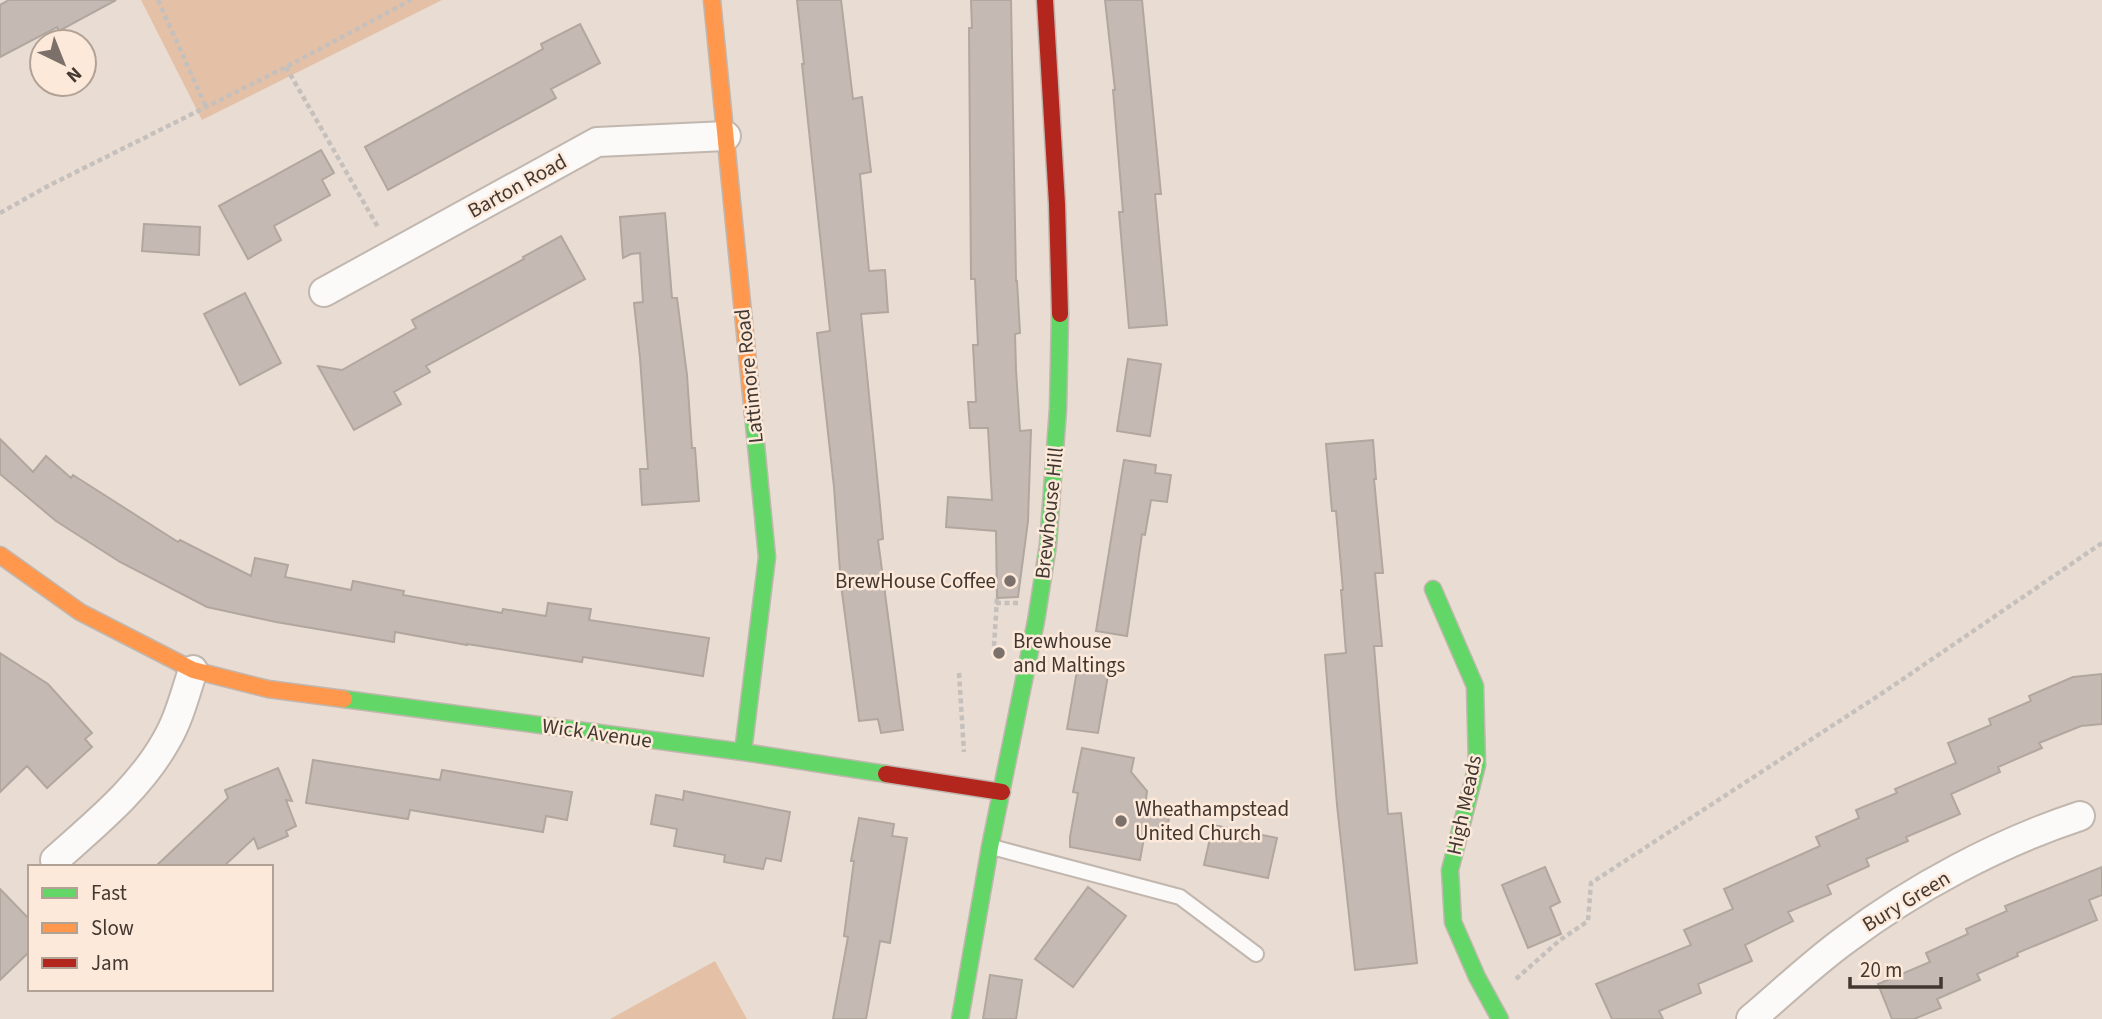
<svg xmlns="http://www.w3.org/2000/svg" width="2102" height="1019" viewBox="0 0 2102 1019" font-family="'Source Sans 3',sans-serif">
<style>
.green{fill:#e4c1a6}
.building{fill:#c5bab3;stroke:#b1a79f;stroke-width:2}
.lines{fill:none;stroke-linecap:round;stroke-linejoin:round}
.lane-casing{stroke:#c1b7af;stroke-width:18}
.street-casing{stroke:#c1b7af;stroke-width:32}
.fast-casing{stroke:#c1b7af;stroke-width:19}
.slow-casing{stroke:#c1b7af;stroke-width:19}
.jam-casing{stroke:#c1b7af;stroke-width:19}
.path{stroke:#c6c0bd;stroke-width:4.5;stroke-dasharray:5 3.5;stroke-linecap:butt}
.lane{stroke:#fcfaf8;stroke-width:14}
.street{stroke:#fcfaf8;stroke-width:28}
.fast{stroke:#63d668;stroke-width:16}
.slow{stroke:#ff974d;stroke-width:16}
.jam{stroke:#b3261e;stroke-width:16}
.path-bridge{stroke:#c6c0bd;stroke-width:4.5;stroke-dasharray:5 3.5;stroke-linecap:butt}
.poi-dot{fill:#7c716a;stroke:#fde9da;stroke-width:2.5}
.labels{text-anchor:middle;stroke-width:5;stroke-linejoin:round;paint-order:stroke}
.street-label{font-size:21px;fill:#423831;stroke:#fde9da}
.poi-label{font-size:21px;fill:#423831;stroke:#fde9da;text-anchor:start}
</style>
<rect width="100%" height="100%" fill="#e9dcd3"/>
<!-- green -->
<path class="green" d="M 141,0 L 442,0 L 202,120 Z
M 715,961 L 747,1019 L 610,1019 Z"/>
<!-- building -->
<path class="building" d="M 9,0 L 116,0 L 59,31 L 57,27 L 0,57 L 0,5 Z
M 797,0 L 841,0 L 853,99 L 862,97 L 871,172 L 860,174 L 869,271 L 885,270 L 888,312 L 861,314 L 880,506 L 883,539 L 878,540 L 903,730 L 881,733 L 878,719 L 859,721 L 841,585 L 834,487 L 817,333 L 830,331 L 802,64 L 804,64 Z
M 971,0 L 1011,0 L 1016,281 L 1017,281 L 1020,333 L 1015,334 L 1016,370 L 1020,431 L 1031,430 L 1028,521 L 1018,597 L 997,598 L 996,531 L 946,527 L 948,497 L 992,500 L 988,428 L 970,428 L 968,402 L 976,402 L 973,345 L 978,345 L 975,279 L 971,279 L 969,28 L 972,28 Z
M 1105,0 L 1142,0 L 1161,194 L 1155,194 L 1167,325 L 1129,328 L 1119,212 L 1123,212 L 1113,90 L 1115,90 Z
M 580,24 L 600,63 L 551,89 L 556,98 L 388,190 L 365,147 L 543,49 L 541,44 Z
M 321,150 L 334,173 L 322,180 L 330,195 L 274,226 L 281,240 L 248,259 L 219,206 Z
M 665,213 L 672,298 L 677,298 L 687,375 L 692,448 L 695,448 L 699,501 L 642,505 L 640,469 L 648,469 L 640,358 L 634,303 L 643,302 L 640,253 L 631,254 L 623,258 L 620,217 Z
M 144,224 L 200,227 L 199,255 L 142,251 Z
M 561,236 L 585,279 L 426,366 L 430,372 L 394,392 L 401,404 L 354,430 L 318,366 L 342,370 L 416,328 L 412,320 L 524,259 L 523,257 Z
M 245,293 L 281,363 L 240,385 L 204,314 Z
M 1128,359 L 1161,364 L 1150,436 L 1117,431 Z
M 0,439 L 33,472 L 46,456 L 71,478 L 73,475 L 178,542 L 180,540 L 251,576 L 255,558 L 288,565 L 285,577 L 351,590 L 353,581 L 404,591 L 403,595 L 502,613 L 503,609 L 546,616 L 548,603 L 591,609 L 589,620 L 709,638 L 703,676 L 583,657 L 582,662 L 467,644 L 467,645 L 395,632 L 394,642 L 276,622 L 207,607 L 120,562 L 56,521 L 0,474 Z
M 1373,440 L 1376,479 L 1374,479 L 1383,573 L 1375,573 L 1382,646 L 1374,646 L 1388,814 L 1401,813 L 1417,963 L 1355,970 L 1337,805 L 1325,655 L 1346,653 L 1341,590 L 1343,590 L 1336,511 L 1332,511 L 1326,444 Z
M 1124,460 L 1156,465 L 1155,473 L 1171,475 L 1167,502 L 1151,500 L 1145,535 L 1142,534 L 1127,636 L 1096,631 Z
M 0,653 L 48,684 L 92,733 L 85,739 L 92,747 L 47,788 L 27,766 L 0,792 Z
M 1079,659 L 1110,664 L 1098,733 L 1067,729 Z
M 2102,674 L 2102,724 L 2081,726 L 2039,743 L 2042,748 L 1998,767 L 2000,772 L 1951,794 L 1960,814 L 1906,837 L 1908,841 L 1866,859 L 1869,866 L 1827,885 L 1831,894 L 1788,912 L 1793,921 L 1745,945 L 1752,961 L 1698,984 L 1701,993 L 1659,1011 L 1663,1019 L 1612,1019 L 1596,984 L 1691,945 L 1684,930 L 1733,909 L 1724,889 L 1820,846 L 1816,837 L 1859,818 L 1856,810 L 1897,793 L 1895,789 L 1956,763 L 1948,743 L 1991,725 L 1989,719 L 2031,701 L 2029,696 L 2073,677 Z
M 1082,748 L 1134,758 L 1131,772 L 1147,791 L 1145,806 L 1170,811 L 1166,836 L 1145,832 L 1140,860 L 1070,847 L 1070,837 L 1078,793 L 1073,792 Z
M 313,760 L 440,780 L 442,770 L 572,792 L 567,820 L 546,816 L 543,832 L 410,810 L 408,819 L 306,803 Z
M 278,768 L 292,801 L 286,800 L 296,826 L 286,831 L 288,836 L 258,849 L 254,838 L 223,867 L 155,867 L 228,798 L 225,790 Z
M 684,791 L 790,812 L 781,861 L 766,858 L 763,869 L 724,862 L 725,855 L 674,846 L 677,829 L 651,824 L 656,795 L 683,800 Z
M 859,818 L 894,824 L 892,836 L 907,838 L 890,943 L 880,941 L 866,1019 L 833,1019 L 848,937 L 844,936 L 854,861 L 851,861 Z
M 1213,825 L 1277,838 L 1268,878 L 1204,865 Z
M 1545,867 L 1560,902 L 1550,907 L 1561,934 L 1528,948 L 1502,885 Z
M 2102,867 L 2102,895 L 2089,900 L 2097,920 L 2017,953 L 2018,956 L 1977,974 L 1980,980 L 1937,999 L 1941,1008 L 1914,1019 L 1892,1019 L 1878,984 L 1930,962 L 1926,953 L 1968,934 L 1966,929 L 2007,911 L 2005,906 Z
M 1088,887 L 1126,916 L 1073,987 L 1035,959 Z
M 0,889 L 30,920 L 30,951 L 0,980 Z
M 990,975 L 1022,980 L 1016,1019 L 983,1019 Z"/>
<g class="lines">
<!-- lane casing -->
<g class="lane-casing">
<path id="lane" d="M 992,847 L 1180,897 L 1256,954"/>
</g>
<!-- street casing -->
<g class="street-casing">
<path id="street" d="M 324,292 L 597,142 L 726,136
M 55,860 C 95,824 139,789 166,741 C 179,719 185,694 193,670
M 1751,1019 C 1782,993 1812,964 1845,940 C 1914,888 1998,843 2080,816"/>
</g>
<!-- fast casing -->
<g class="fast-casing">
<path id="fast" d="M 1433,589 L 1475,686 L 1477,765 L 1450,870 L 1453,922 L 1477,977 L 1500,1019
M 344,699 L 743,752 L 886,774
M 743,752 L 767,557 L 753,414
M 960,1019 L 990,847 L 1036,621 L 1048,545 L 1058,409 L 1060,314"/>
</g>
<!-- slow casing -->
<g class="slow-casing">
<path id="slow" d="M 712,0 L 753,414
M 0,555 L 80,612 L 193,670 L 268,689 L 344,699"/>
</g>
<!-- jam casing -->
<g class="jam-casing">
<path id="jam" d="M 1045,0 L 1057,204 L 1060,314
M 886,774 L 1002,792"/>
</g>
<!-- path -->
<path class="path" d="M 158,0 L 206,107
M 286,67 L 379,229
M 0,213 L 48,186 L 286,67 L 411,0
M 994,646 L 997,598
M 959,673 L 964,752
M 1516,979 L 1560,940 L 1588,921 L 1591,883 L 1884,692 L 2102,543"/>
<!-- lane -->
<use href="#lane" class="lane"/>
<!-- street -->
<use href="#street" class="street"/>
<!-- fast -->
<use href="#fast" class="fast"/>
<!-- slow -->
<use href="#slow" class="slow"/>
<!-- jam -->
<use href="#jam" class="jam"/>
<!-- path-bridge -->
<path class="path-bridge" d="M 996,603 L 1018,603"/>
</g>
<!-- markers -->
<g class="poi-dot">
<circle cx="1010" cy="581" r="7"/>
<circle cx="999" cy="653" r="7"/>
<circle cx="1121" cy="821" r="7"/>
</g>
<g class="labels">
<!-- street labels -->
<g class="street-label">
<text transform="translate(517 186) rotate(-29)" y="7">Barton Road</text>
<text transform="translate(749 376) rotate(-96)" y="7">Lattimore Road</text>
<text transform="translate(1049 513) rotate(-84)" y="7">Brewhouse Hill</text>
<text transform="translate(597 733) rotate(8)" y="7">Wick Avenue</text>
<text transform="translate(1464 805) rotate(-78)" y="7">High Meads</text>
<text transform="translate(1906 901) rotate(-31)" y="7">Bury Green</text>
</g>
<!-- poi labels -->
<g class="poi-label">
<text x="996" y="588" text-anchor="end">BrewHouse Coffee</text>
<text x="1013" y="648">Brewhouse<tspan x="1013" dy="24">and Maltings</tspan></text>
<text x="1135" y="816">Wheathampstead<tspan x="1135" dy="24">United Church</tspan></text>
</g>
</g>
<!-- legend -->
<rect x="28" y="865" width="245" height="126" fill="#fde9da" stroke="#b2a296" stroke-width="2"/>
<rect x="42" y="888" width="35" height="10" fill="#63d668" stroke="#b2a296" stroke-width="2"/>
<text x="91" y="900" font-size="21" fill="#423831">Fast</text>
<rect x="42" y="923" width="35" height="10" fill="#ff974d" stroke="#b2a296" stroke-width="2"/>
<text x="91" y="935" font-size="21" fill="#423831">Slow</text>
<rect x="42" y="958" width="35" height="10" fill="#b3261e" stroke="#b2a296" stroke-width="2"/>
<text x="91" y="970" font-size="21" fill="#423831">Jam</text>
<!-- north arrow -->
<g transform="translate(63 63) rotate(137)"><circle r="33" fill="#fde9da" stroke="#b2a296" stroke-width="2"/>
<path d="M0-5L12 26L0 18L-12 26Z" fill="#7c716a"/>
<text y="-10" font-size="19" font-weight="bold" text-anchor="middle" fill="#423831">N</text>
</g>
<!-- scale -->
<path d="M1850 977v10h91v-10" fill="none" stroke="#423831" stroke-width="3.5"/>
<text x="1860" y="977" font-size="21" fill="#423831" stroke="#fde9da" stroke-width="5" paint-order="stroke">20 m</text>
</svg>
